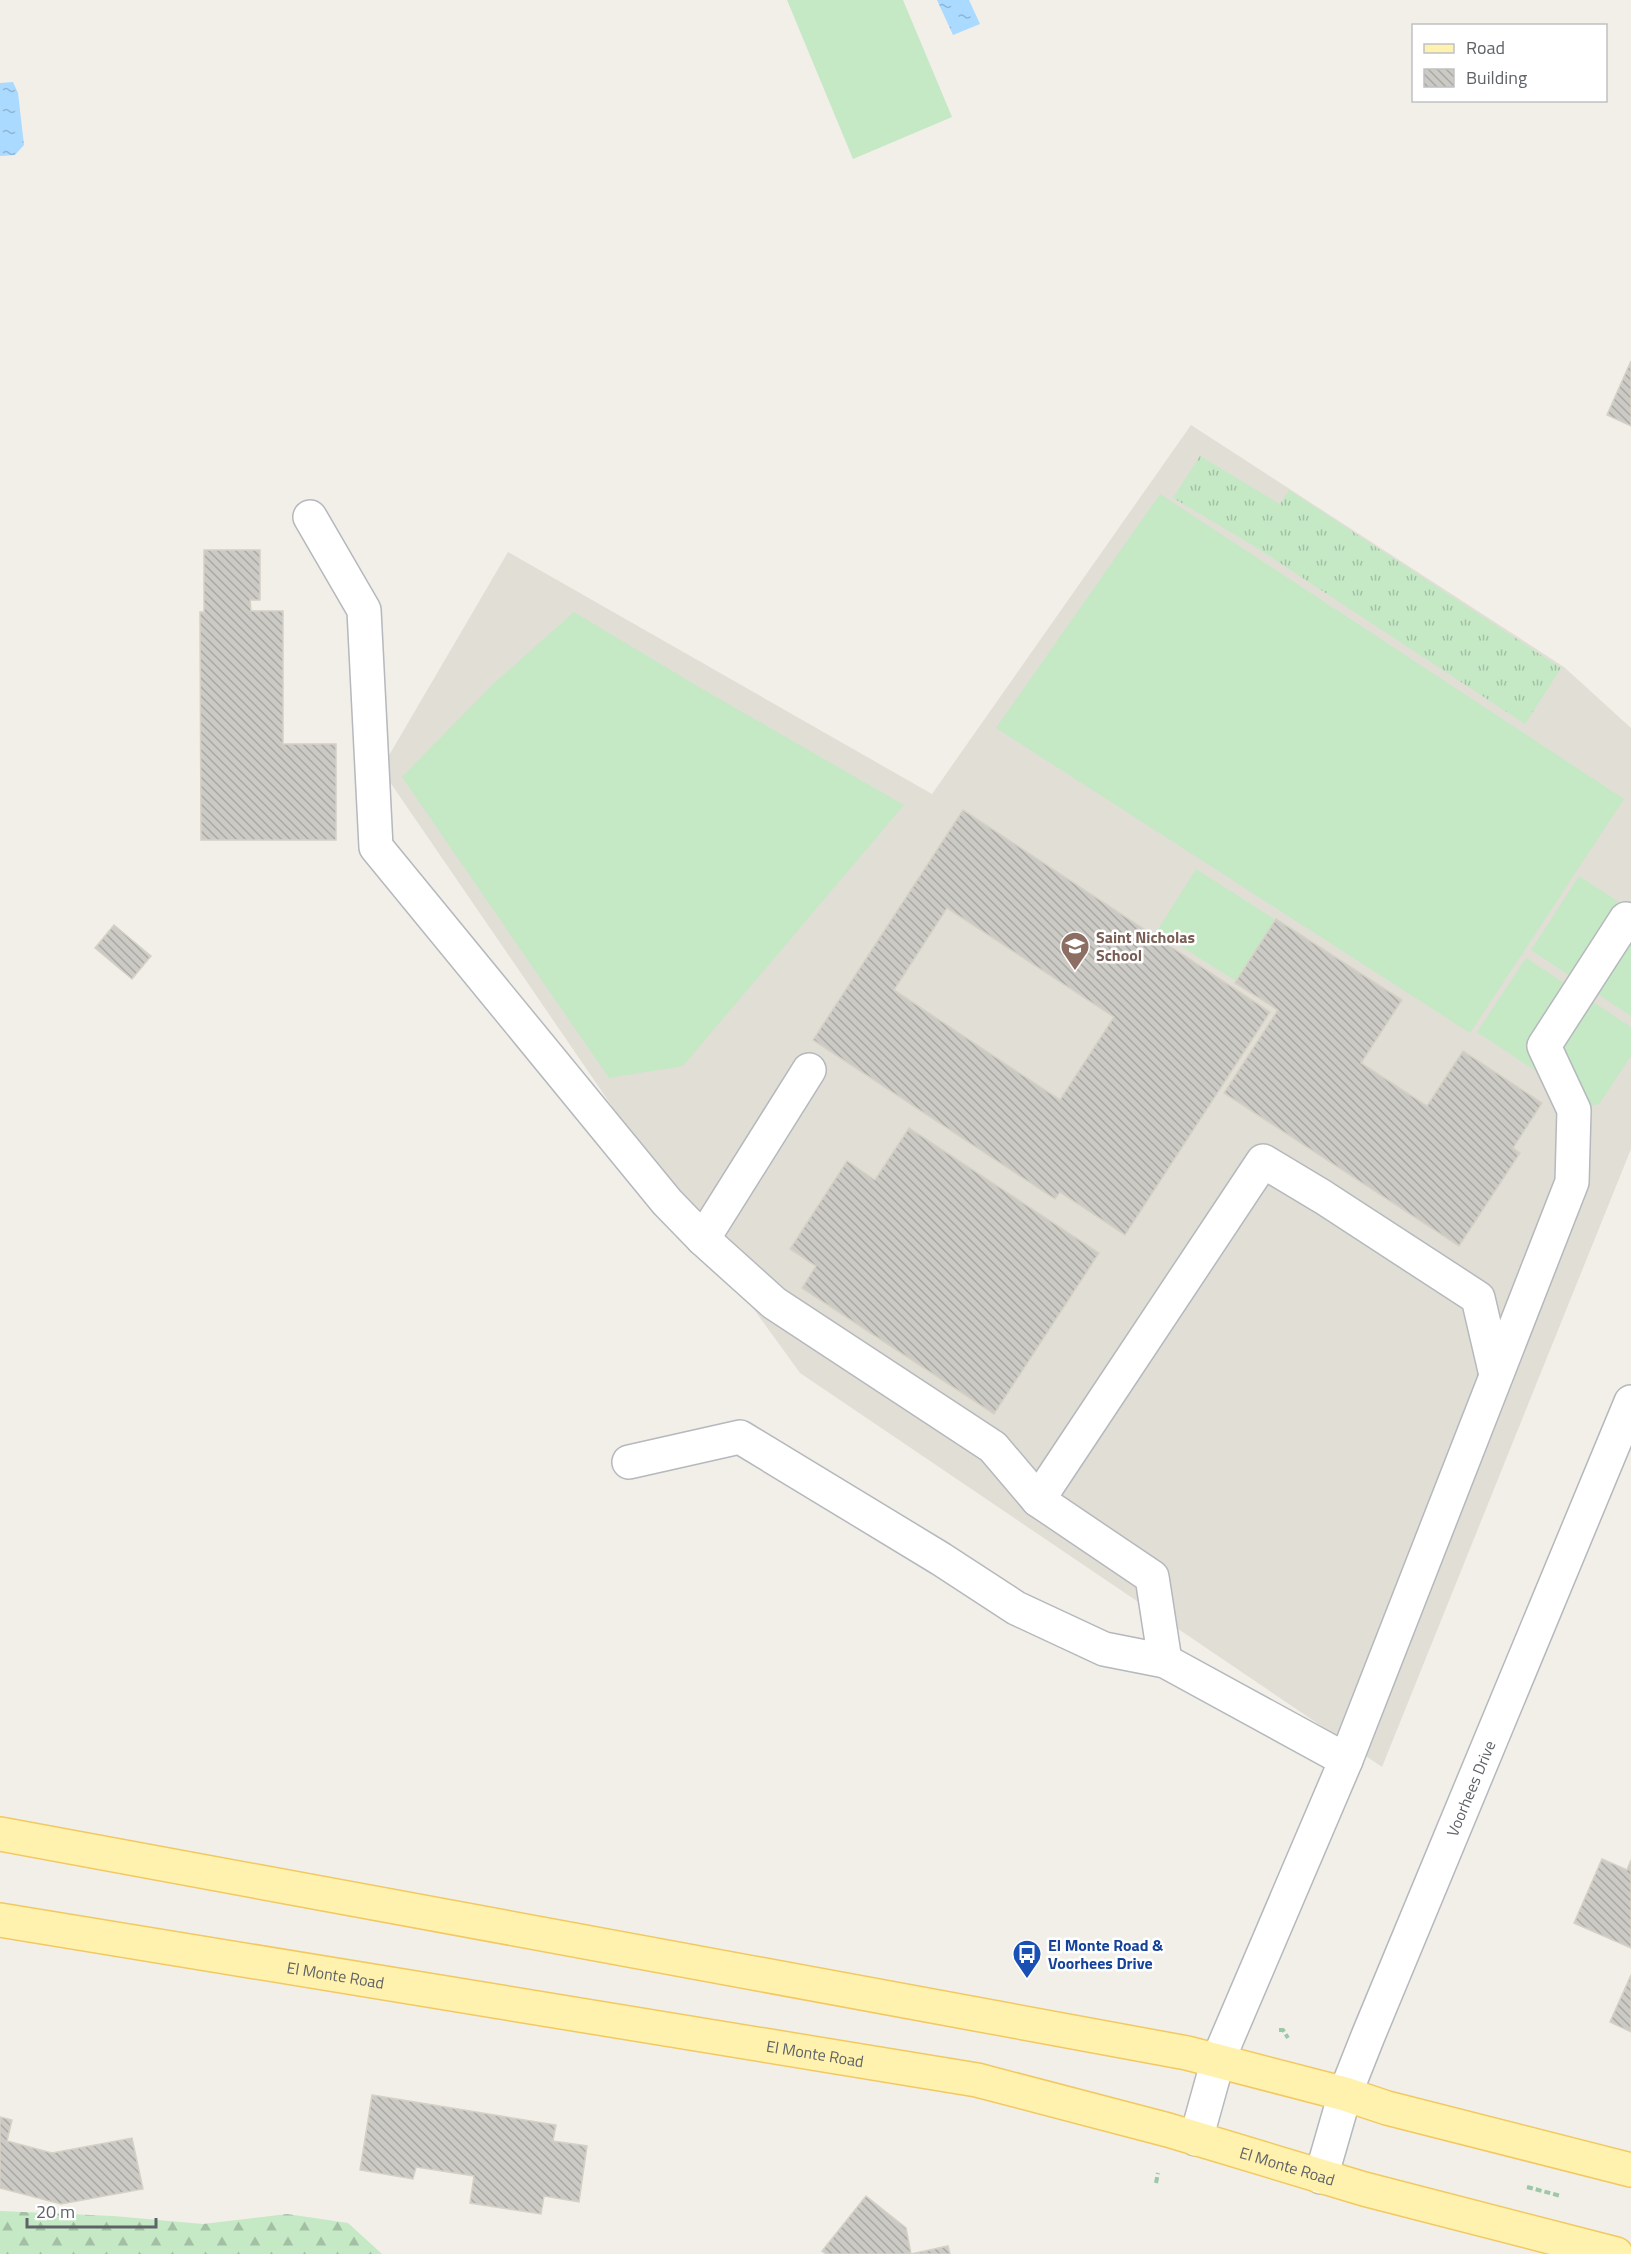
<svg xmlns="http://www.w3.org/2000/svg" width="1631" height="2254" viewBox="0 0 1631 2254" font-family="'Titillium Web',sans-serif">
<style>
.education{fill:#e1ded6}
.grass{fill:url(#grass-tufts)}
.forest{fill:url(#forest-firs)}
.garden{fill:#c5e8c5}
.water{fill:url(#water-ripples)}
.building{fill:url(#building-back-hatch);stroke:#d6d1c6;stroke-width:1.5;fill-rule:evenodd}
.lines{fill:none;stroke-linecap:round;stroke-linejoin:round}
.minor-casing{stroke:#b5b8bc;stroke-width:36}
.major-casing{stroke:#f2c960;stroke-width:36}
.path{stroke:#9cc7a9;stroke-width:4;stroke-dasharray:6 3;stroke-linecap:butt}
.minor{stroke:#fff;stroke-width:33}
.major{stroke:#fff2af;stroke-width:33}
.labels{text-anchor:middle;stroke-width:5;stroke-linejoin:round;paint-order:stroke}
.education-label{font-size:16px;font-weight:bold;fill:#785e54;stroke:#fff;text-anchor:start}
.street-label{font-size:16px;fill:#5f6368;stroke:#fff}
.transit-label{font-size:16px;font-weight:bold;fill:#164399;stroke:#fff;text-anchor:start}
</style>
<defs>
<pattern id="grass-tufts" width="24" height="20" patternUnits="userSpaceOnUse" patternTransform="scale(1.5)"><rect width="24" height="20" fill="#c5e8c5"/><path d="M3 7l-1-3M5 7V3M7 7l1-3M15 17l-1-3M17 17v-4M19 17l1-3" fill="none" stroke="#a3c0a4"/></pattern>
<pattern id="forest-firs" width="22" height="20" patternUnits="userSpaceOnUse" patternTransform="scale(1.5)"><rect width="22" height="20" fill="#c5e8c5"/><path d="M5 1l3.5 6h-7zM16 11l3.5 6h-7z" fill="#a3c0a4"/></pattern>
<pattern id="water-ripples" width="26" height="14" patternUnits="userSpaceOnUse" patternTransform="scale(1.5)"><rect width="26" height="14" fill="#aadaff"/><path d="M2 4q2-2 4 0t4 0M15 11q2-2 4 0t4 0" fill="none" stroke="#8eb4d2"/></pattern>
<pattern id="building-back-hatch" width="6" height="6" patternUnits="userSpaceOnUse" patternTransform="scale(1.5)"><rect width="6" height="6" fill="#cccac5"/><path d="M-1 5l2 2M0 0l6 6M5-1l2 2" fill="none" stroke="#a9a8a4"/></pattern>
</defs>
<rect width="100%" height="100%" fill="#f1efe8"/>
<!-- education -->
<path class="education" d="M 1191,425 L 1564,667 L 1631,728 L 1631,1149 L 1382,1767 L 800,1373 L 703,1239 L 381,769 L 508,552 L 932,794 Z"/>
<!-- grass -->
<path class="grass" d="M 1200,456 L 1280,504 L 1289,490 L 1561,668 L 1525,724 L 1254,546 L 1173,498 Z"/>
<!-- forest -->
<path class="forest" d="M 0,2211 L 113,2216 L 203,2224 L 287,2214 L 348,2223 L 382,2254 L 0,2254 Z"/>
<!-- garden -->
<path class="garden" d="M 787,0 L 903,0 L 952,117 L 853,159 Z
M 1160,494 L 1624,799 L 1470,1033 L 996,728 Z
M 574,612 L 704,690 L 904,805 L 683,1066 L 609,1078 L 402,777 L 493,684 Z
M 1196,869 L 1276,920 L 1236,981 L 1157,931 Z
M 1579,876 L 1631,910 L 1631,1016 L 1531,950 Z
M 1526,958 L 1631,1027 L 1631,1056 L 1599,1104 L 1589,1106 L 1477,1032 Z"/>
<!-- water -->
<path class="water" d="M 937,0 L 969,0 L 980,24 L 953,35 Z
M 13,82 L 18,93 L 24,145 L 15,155 L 0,156 L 0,83 Z"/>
<!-- building -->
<path class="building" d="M 1631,361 L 1631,426 L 1607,415 Z
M 204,550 L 260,550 L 260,600 L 250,600 L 251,611 L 283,611 L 283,744 L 336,744 L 336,840 L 201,840 L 200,612 L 204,612 Z
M 963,810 L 1270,1012 L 1125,1235 L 1060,1192 L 1055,1199 L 813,1040 ZM 947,908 L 1114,1017 L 1060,1100 L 894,990 Z
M 1276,919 L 1402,1000 L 1361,1063 L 1427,1106 L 1463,1051 L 1542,1103 L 1513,1148 L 1520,1153 L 1459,1246 L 1224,1093 L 1278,1010 L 1235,983 Z
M 114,925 L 151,956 L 132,979 L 95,948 Z
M 909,1128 L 1099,1253 L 994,1414 L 802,1288 L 816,1266 L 790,1249 L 847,1161 L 875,1180 Z
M 1602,1859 L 1627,1870 L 1631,1860 L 1631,1948 L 1574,1923 Z
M 1631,1975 L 1631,2032 L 1610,2022 Z
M 372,2095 L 556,2125 L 553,2141 L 587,2146 L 579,2202 L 544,2196 L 541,2214 L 470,2203 L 474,2176 L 416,2167 L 413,2179 L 360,2170 Z
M 0,2117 L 12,2120 L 7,2141 L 52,2153 L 132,2138 L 143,2189 L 61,2204 L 0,2188 Z
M 866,2196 L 906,2228 L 911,2254 L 948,2246 L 950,2254 L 826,2254 L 822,2251 Z"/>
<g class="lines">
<!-- minor casing -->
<g class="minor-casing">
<g id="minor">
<path d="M 310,517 L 364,610 L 376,847 L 667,1202 L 703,1239 L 774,1303 L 993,1447 L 1038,1500 L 1152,1577 L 1165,1661"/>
<path d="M 703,1239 L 809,1070"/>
<path d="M 629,1462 L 740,1437 L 941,1559 L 1016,1608 L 1104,1649 L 1165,1661 L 1346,1760"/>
<path d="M 1038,1500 L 1263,1161 L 1323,1197 L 1478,1298 L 1496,1375"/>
<path d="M 1196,2139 L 1218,2060 L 1346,1760 L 1572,1182 L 1574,1110 L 1544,1046 L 1626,919"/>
<path id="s1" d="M 1321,2177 L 1345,2094 L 1368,2036 L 1631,1402"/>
</g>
</g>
<!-- major casing -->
<g class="major-casing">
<g id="major">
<path d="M 0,1834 L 1187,2053 L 1345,2094 L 1387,2108 L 1631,2170"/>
<path id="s2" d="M 0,1920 L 977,2080 L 1168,2130 L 1364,2189 L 1616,2254"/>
</g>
</g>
<!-- path -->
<path class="path" d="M 1279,2030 L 1283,2030 L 1288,2038
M 1156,2183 L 1158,2173
M 1527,2187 L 1561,2196"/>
<!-- minor -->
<use href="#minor" class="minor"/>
<!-- major -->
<use href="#major" class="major"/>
</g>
<!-- icons -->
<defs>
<g id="school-pin" transform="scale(1.5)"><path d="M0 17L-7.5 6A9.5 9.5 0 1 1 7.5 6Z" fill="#8d6e63" stroke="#fff"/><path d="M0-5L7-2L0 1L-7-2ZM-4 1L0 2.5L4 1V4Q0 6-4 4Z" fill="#fff"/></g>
<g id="bus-pin" transform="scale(1.5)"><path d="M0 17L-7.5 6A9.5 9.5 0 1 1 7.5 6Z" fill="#1a4fb4" stroke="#fff"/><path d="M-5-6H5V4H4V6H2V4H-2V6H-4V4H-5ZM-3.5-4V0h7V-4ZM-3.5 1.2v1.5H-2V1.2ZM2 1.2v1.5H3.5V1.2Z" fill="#fff"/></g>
</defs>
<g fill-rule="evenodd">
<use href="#school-pin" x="1075" y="946"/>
<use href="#bus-pin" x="1027" y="1954"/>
</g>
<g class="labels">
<!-- education labels -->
<g class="education-label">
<text x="1096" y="943">Saint Nicholas<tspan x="1096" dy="18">School</tspan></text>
</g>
<!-- street labels -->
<g class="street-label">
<text dy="6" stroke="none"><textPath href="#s1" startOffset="417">Voorhees Drive</textPath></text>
<text dy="6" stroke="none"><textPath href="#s2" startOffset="340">El Monte Road</textPath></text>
<text dy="6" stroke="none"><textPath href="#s2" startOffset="826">El Monte Road</textPath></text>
<text dy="6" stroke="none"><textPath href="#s2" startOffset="1312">El Monte Road</textPath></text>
</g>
<!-- transit labels -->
<g class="transit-label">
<text x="1048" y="1951">El Monte Road &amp;<tspan x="1048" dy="18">Voorhees Drive</tspan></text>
</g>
</g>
<!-- legend -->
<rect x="1412" y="24" width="195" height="78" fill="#ffffff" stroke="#bfc1c3" stroke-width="1.5"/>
<rect x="1424" y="44" width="30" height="9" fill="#fff2af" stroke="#bfc1c3" stroke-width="1.5"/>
<text x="1466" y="54" font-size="18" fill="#5f6368">Road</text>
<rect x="1424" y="69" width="30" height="18" fill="url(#building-back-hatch)" stroke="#bfc1c3" stroke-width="1.5"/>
<text x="1466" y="84" font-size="18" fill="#5f6368">Building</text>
<!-- scale -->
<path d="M27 2218v9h129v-9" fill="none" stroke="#5f6368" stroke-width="3"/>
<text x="36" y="2218" font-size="18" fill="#5f6368" stroke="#ffffff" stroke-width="4.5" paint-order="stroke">20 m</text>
</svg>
